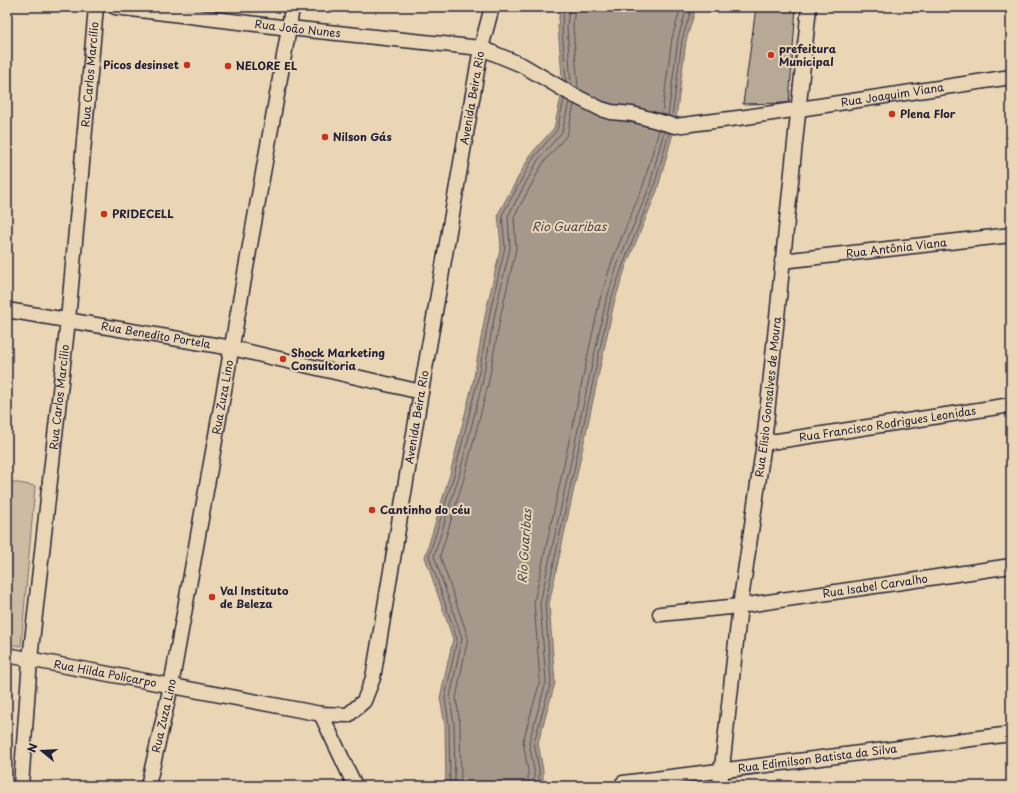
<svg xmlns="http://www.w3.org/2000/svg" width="1018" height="793" viewBox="0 0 1018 793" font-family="'Playpen Sans',sans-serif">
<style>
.green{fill:#cdbca3;stroke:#786f6f}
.water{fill:#a6988b;stroke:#71696b}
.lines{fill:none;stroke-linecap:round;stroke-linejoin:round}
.shore{stroke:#57515b;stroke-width:1}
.building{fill:#b8a996;stroke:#22223b}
.street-casing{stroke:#22223b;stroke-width:17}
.street{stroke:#ead6b4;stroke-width:14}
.poi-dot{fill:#c8321e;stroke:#ead6b4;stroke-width:1.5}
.labels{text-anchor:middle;stroke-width:4;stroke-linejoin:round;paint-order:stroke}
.street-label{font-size:11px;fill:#22223b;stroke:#ead6b4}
.poi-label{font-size:11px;font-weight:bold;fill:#22223b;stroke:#ead6b4;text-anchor:start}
.water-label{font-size:12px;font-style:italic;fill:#4a4553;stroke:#ead6b4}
</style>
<rect width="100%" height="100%" fill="#ead6b4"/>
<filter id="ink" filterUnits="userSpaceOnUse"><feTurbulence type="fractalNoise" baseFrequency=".025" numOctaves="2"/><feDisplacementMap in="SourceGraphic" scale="8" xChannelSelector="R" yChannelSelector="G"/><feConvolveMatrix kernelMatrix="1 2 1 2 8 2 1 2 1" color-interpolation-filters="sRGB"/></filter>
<g filter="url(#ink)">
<!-- green -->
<path class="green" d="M 7,481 L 35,486 L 21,646 L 7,644 Z"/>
<!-- water -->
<path class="water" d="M 560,7 L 696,7 L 686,41 L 675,126 L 657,191 L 626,266 L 614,303 L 549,604 L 555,683 L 538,743 L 543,770 L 543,786 L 446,786 L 445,725 L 440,698 L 453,639 L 425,557 L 450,474 L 473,382 L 486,311 L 501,246 L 498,214 L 531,154 L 554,128 L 563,89 L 558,27 Z"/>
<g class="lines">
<!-- shore -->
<path class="shore" d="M 564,7 L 562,27 L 566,82
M 569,7 L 567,27 L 571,85
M 575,7 L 573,27 L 578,88
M 662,114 L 672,38 L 681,7
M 668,116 L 678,39 L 687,7
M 672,117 L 682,40 L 692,7
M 450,786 L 449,725 L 445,698 L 457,639 L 429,556 L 454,475 L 477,383 L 490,312 L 505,247 L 502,215 L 534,157 L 557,130 L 564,99
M 455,786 L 454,724 L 450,698 L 462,638 L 434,556 L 459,476 L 482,384 L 495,313 L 510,248 L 508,216 L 538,160 L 562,132 L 569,102
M 461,786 L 460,724 L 456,698 L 468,637 L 440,556 L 464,478 L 488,385 L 501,314 L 516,249 L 514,217 L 543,163 L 567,135 L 574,105
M 528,786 L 528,771 L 523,741 L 540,681 L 534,602 L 600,299 L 612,261 L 643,186 L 659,130
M 534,786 L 534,770 L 529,742 L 546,682 L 540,603 L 606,301 L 618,263 L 649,188 L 664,131
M 539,786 L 539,770 L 534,742 L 551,682 L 545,604 L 610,302 L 623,265 L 653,190 L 669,133"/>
</g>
<!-- building -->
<path class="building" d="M 756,7 L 796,7 L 789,103 L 743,104 Z"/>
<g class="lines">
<!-- street casing -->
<g class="street-casing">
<g id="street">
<path id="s1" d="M 115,7 L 289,28 L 481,48 L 522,65 L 573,95 L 601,109 L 611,112 L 632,114 L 675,126 L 746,117 L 1011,77"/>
<path id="s2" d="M 782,261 L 1011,235"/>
<path id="s3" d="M 7,310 L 232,348 L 421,392"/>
<path id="s4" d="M 764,443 L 1011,405"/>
<path id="s5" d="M 660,614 L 740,606 L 1011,566"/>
<path id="s6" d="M 7,655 L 321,714 L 348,715 L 364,701 L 373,678 L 421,392 L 481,48 L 492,7"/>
<path d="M 321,714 L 355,786"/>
<path id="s7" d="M 623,783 L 1011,734"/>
<path id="s8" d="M 21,786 L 30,659 L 68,320 L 96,7"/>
<path id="s9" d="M 148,786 L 171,686 L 289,28 L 292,7"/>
<path id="s10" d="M 720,786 L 740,606 L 764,443 L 809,7"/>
</g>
</g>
<!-- street -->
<use href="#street" class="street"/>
</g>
</g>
<!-- markers -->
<g class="poi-dot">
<circle cx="771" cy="55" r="4"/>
<circle cx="187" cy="65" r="4"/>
<circle cx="228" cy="66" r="4"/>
<circle cx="892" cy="114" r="4"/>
<circle cx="325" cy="137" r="4"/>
<circle cx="104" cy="214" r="4"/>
<circle cx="283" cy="359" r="4"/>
<circle cx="372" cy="510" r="4"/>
<circle cx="212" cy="597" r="4"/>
</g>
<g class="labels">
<!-- street labels -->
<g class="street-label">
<text dy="4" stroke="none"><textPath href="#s1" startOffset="184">Rua João Nunes</textPath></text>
<text dy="4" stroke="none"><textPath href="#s8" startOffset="715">Rua Carlos Marcílio</textPath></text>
<text dy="4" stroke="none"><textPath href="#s1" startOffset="799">Rua Joaquim Viana</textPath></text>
<text dy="4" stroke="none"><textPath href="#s6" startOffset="981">Avenida Beira Rio</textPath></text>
<text dy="4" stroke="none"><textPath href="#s2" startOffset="115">Rua Antônia Viana</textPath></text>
<text dy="4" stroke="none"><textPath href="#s3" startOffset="151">Rua Benedito Portela</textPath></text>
<text dy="4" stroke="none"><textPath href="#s8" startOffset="391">Rua Carlos Marcílio</textPath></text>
<text dy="4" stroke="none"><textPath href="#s9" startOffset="396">Rua Zuza Lino</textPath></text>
<text dy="4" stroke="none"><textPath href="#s10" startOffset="392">Rua Elisio Gonsalves de Moura</textPath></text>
<text dy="4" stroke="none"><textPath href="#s6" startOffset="657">Avenida Beira Rio</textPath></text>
<text dy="4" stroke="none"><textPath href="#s4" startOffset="125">Rua Francisco Rodrigues Leonidas</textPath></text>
<text dy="4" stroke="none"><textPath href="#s5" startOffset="217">Rua Isabel Carvalho</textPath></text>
<text dy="4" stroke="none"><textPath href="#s6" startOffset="100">Rua Hilda Policarpo</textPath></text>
<text dy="4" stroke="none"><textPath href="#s9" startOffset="72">Rua Zuza Lino</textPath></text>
<text dy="4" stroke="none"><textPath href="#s7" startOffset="196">Rua Edimilson Batista da Silva</textPath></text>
</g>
<!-- poi labels -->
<g class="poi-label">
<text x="779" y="53">prefeitura<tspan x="779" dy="13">Municipal</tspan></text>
<text x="179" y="69" text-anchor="end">Picos desinset</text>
<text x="236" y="70">NELORE EL</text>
<text x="900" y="118">Plena Flor</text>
<text x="333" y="141">Nilson Gás</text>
<text x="112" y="218">PRIDECELL</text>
<text x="291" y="357">Shock Marketing<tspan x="291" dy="13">Consultoria</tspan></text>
<text x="380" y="514">Cantinho do céu</text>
<text x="220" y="595">Val Instituto<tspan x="220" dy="13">de Beleza</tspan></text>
</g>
<!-- water labels -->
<g class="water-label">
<text x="569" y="231">Rio Guaribas</text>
<text transform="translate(525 546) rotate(-86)" y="4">Rio Guaribas</text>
</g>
</g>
<!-- margin -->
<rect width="1018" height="793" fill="none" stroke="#ead6b4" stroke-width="24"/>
<rect x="12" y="12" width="994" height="769" fill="none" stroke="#22223b" stroke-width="1.5" filter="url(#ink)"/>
<!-- north arrow -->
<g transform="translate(42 751) rotate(288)" stroke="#ead6b4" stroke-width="3" paint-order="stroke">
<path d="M0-3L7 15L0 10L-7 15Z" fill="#22223b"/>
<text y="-6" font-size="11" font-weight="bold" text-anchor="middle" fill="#22223b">N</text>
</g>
</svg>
